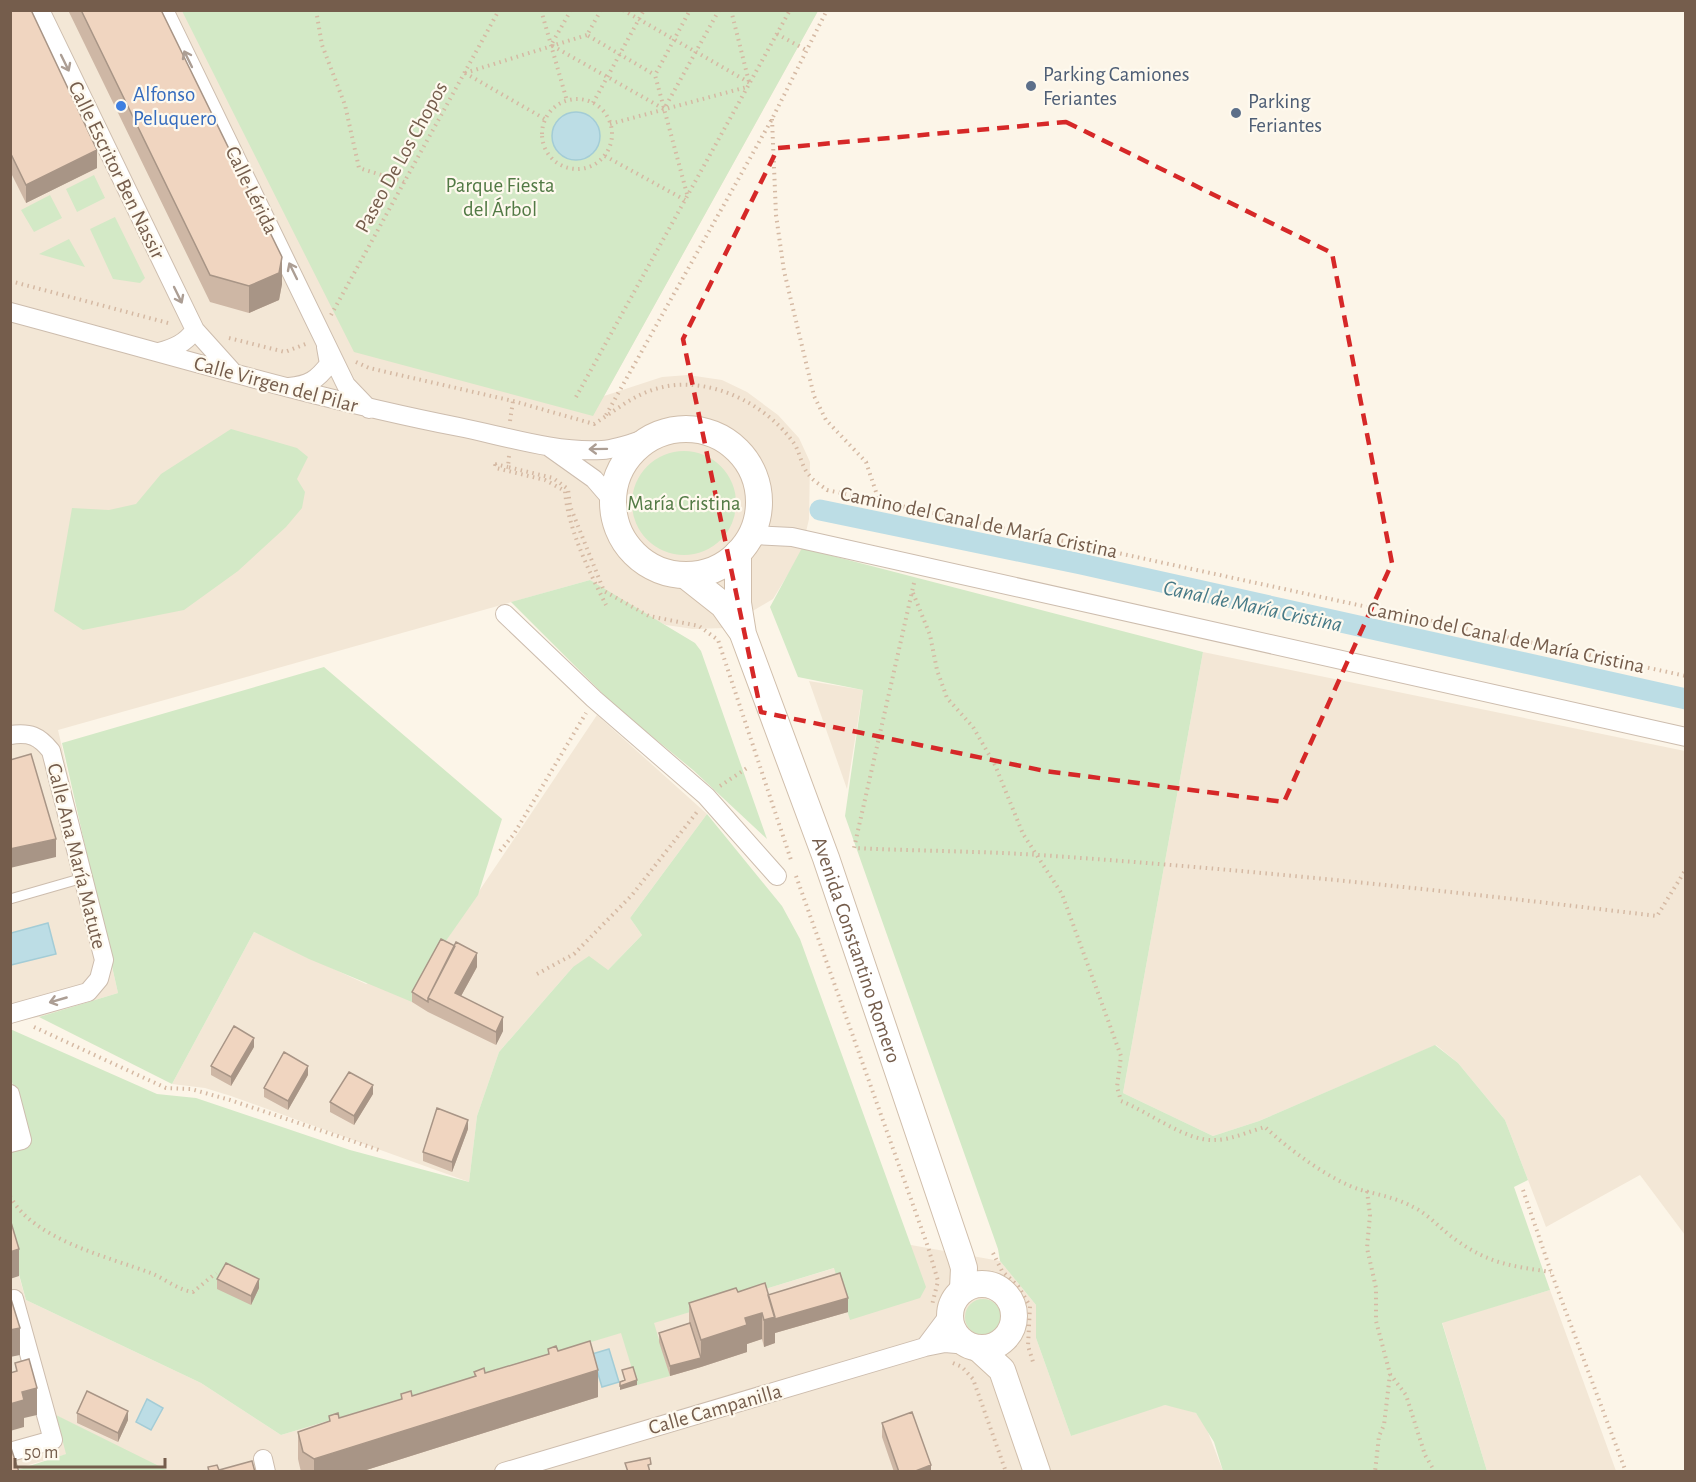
<svg xmlns="http://www.w3.org/2000/svg" width="1696" height="1482" viewBox="0 0 1696 1482" font-family="'Alegreya Sans',sans-serif">
<style>
.residential{fill:#f3e7d6}
.green{fill:#d3e9c6}
.water{fill:#bcdde5;stroke:#a3ccd6;stroke-width:1.5}
.lines{fill:none;stroke-linecap:round;stroke-linejoin:round}
.canal{stroke:#bcdde5;stroke-width:21}
.lane-casing{stroke:#cdbdae;stroke-width:11}
.street-casing{stroke:#cdbdae;stroke-width:20}
.secondary-casing{stroke:#d0beab;stroke-width:28}
.path{stroke:#d5b9a3;stroke-width:4;stroke-dasharray:1.5 4.5;stroke-linecap:butt}
.lane{stroke:#fff;stroke-width:9}
.street{stroke:#fff;stroke-width:18}
.secondary{stroke:#fff;stroke-width:26}
.wall{fill:#ceb7a5}
.shaded-wall{fill:#a89586}
.building{fill:#f0d5c0;stroke:#a89586;stroke-width:1.5}
.oneway{stroke:#ac9e94}
.marked{fill:none;stroke:#d62828;stroke-width:4.5;stroke-dasharray:12 8;stroke-linejoin:round}
.service-dot{fill:#5c6f8a;stroke:#fef9ee;stroke-width:2}
.shop-dot{fill:#3f7fe0;stroke:#fef9ee;stroke-width:2}
.labels{text-anchor:middle;stroke-width:4.5;stroke-linejoin:round;paint-order:stroke}
.service-label{font-size:21px;fill:#4e5e75;stroke:#fef9ee;text-anchor:start}
.shop-label{font-size:21px;fill:#366cbe;stroke:#fef9ee;text-anchor:start}
.street-label{font-size:21px;fill:#755d4c;stroke:#fef9ee}
.park-label{font-size:21px;fill:#527a45;stroke:#fef9ee}
.water-label{font-size:22px;font-style:italic;fill:#477a87;stroke:#fef9ee}
</style>
<rect width="100%" height="100%" fill="#fcf5e8"/>
<!-- residential -->
<path class="residential" d="M 10,11 L 818,11 L 604,396 L 662,377 L 688,375 L 722,380 L 747,392 L 778,415 L 799,438 L 810,462 L 809,519 L 801,553 L 773,599 L 724,628 L 693,629 L 666,625 L 624,608 L 590,580 L 58,730 L 118,993 L 39,1017 L 11,1021 Z
M 1203,652 L 1685,751 L 1685,1235 L 1640,1175 L 1546,1227 L 1505,1120 L 1458,1063 L 1436,1045 L 1259,1121 L 1213,1136 L 1123,1093 Z
M 809,681 L 863,690 L 847,789 Z
M 597,715 L 707,814 L 630,918 L 642,935 L 607,971 L 573,967 L 499,1052 L 477,1116 L 469,1182 L 231,1096 L 205,1088 L 172,1084 L 254,932 L 366,984 L 441,948 Z
M 10,1245 L 26,1300 L 201,1383 L 281,1435 L 911,1245 L 1000,1261 L 1036,1305 L 1036,1338 L 1071,1436 L 1151,1408 L 1165,1405 L 1184,1408 L 1196,1413 L 1206,1427 L 1223,1471 L 169,1472 L 57,1416 L 67,1454 L 11,1470 Z
M 1550,1290 L 1616,1471 L 1487,1471 L 1442,1322 Z"/>
<!-- green -->
<path class="green" d="M 182,11 L 818,11 L 593,416 L 354,352 Z
M 94,175 L 105,198 L 77,212 L 66,189 Z
M 50,195 L 62,218 L 34,232 L 21,210 Z
M 115,217 L 145,278 L 140,283 L 113,279 L 90,229 Z
M 69,239 L 85,267 L 39,254 Z
M 231,429 L 297,448 L 308,457 L 297,479 L 305,492 L 302,508 L 286,527 L 238,571 L 184,610 L 83,630 L 54,611 L 72,508 L 109,510 L 136,504 L 161,474 Z
M632 503a52 52 0 1 1 104 0a52 52 0 1 1-104 0Z
M 802,548 L 1203,652 L 1123,1093 L 1213,1136 L 1259,1121 L 1435,1045 L 1458,1063 L 1505,1120 L 1528,1180 L 1514,1187 L 1550,1290 L 1442,1323 L 1487,1471 L 1223,1471 L 1214,1442 L 1196,1413 L 1165,1405 L 1071,1436 L 1036,1338 L 1036,1305 L 1000,1261 L 998,1249 L 845,816 L 863,690 L 798,677 L 770,607 Z
M 590,580 L 695,643 L 701,651 L 767,839 L 693,770 L 615,706 L 511,602 Z
M 324,667 L 502,819 L 478,895 L 441,948 L 412,1002 L 309,959 L 254,932 L 172,1084 L 39,1017 L 118,993 L 62,743 Z
M 707,814 L 782,906 L 800,939 L 926,1287 L 920,1298 L 850,1320 L 834,1268 L 654,1323 L 670,1376 L 637,1385 L 621,1333 L 281,1435 L 201,1383 L 26,1300 L 11,1245 L 11,1147 L 27,1142 L 11,1078 L 10,1029 L 157,1094 L 196,1098 L 350,1150 L 469,1182 L 477,1116 L 499,1052 L 573,967 L 589,956 L 608,970 L 642,935 L 630,918 Z
M965 1317a18 18 0 1 1 36 0a18 18 0 1 1-36 0Z
M 56,1415 L 169,1471 L 11,1472 L 66,1454 Z"/>
<!-- water -->
<path class="water" d="M552 136a24 24 0 1 1 48 0a24 24 0 1 1-48 0Z
M 48,923 L 56,954 L 11,965 L 11,933 Z
M 609,1349 L 619,1382 L 602,1387 L 592,1354 Z
M 147,1399 L 163,1408 L 151,1430 L 136,1422 Z"/>
<g class="lines">
<!-- canal -->
<path class="canal" d="M 820,510 L 1081,564 L 1686,699"/>
<!-- lane casing -->
<g class="lane-casing">
<path id="lane" d="M 10,899 L 83,878"/>
</g>
<!-- street casing -->
<g class="street-casing">
<path id="street" d="M 40,10 L 195,330 L 231,370
M 164,10 L 346,385 L 369,409
M 10,312 C 160,352 307,397 459,427 C 504,436 556,453 602,450 C 618,449 635,442 650,437
M 159,352 C 175,348 185,343 195,330
M 289,387 C 309,385 317,380 329,364 L 326,347
M 549,447 L 594,479 L 613,501
M 752,535 L 792,537 L 1686,737
M 505,614 L 594,699 L 706,796 L 777,876
M 10,735 C 30,732 39,736 51,751 L 104,960 L 99,979 L 88,992 L 10,1014
M 10,1094 L 22,1140 L 10,1143
M 10,1300 L 14,1299 L 53,1440 L 10,1452
M 925,1347 L 949,1315
M 263,1459 L 266,1472
M 504,1472 L 925,1347 L 945,1343 L 968,1345"/>
</g>
<!-- secondary casing -->
<g class="secondary-casing">
<g id="secondary">
<circle cx="686" cy="502" r="73"/>
<path id="s1" d="M 738,553 L 738,603 L 743,634 L 826,858 L 961,1258 L 964,1268 L 963,1289"/>
<path d="M 685,575 L 723,605 L 740,629"/>
<circle cx="982" cy="1316" r="32"/>
<path d="M 978,1348 L 1002,1370 L 1037,1472"/>
</g>
</g>
<!-- path -->
<path class="path" d="M 316,10 L 322,45 L 345,105 L 359,168 L 404,182
M 541,10 L 567,101
M 571,10 L 551,45 L 664,109 L 719,10
M 601,10 L 587,35 L 655,75
M 623,10 L 750,83
M 731,10 L 749,82
M 777,34 L 806,50
M 465,73 L 587,35
M 465,73 L 545,119
M542 134a35 35 0 1 1 70 0a35 35 0 1 1-70 0Z
M 593,103 L 644,10
M 772,119 L 776,215 L 784,271 L 814,396 L 826,420 L 866,462 L 879,501
M 610,124 L 747,87
M 605,156 L 685,200
M 687,194 L 655,75 L 690,10
M 10,281 L 172,324
M 331,315 L 499,10
M 229,338 L 285,352 L 308,343
M 356,362 L 369,368 L 513,401 L 594,424 C 615,411 634,394 659,388 C 707,375 764,402 793,442 C 800,451 801,466 809,475 C 813,481 821,485 827,490 L 1686,676
M 576,397 L 790,10
M 606,415 L 772,119 L 827,10
M 510,421 L 513,401
M 509,456 L 508,467 L 553,478 L 568,489 L 570,506 L 604,591 L 649,616 L 699,626 L 718,640 L 792,863
M 495,464 L 496,468 L 545,480 L 565,491 C 568,529 589,571 606,605
M 495,464 L 508,467
M 914,583 L 854,848 C 916,851 978,851 1039,855 C 1246,869 1452,891 1657,916 L 1686,869
M 913,593 L 930,635 L 937,670 L 947,698 L 973,727 L 995,765 L 1023,834 L 1062,894 L 1121,1056 L 1117,1087 L 1121,1101 C 1149,1112 1187,1142 1215,1140 C 1231,1140 1250,1131 1265,1127 C 1287,1148 1331,1181 1361,1190 C 1383,1196 1395,1197 1417,1209 C 1431,1217 1443,1231 1456,1240 C 1490,1264 1511,1266 1551,1272
M 720,786 L 750,766
M 500,851 L 514,834 L 586,713
M 796,876 L 928,1247 L 938,1281 L 932,1305
M 537,974 L 574,954 L 632,895 L 697,812
M 34,1027 L 166,1088 L 191,1089 L 230,1100 L 379,1150
M 1523,1190 L 1551,1272 L 1626,1472
M 1367,1191 L 1370,1215 L 1367,1248 L 1376,1288 L 1376,1321 L 1390,1374 L 1384,1425 L 1379,1436 L 1375,1472
M 10,1196 C 32,1239 108,1257 151,1273 C 165,1279 178,1290 193,1292 L 216,1273
M 993,1253 L 1002,1271 L 1018,1286 L 1030,1306 L 1028,1346 L 1034,1365
M 953,1363 L 962,1367 L 973,1379 L 1006,1472
M 1390,1374 L 1406,1395 L 1425,1455 L 1435,1472"/>
<!-- lane -->
<use href="#lane" class="lane"/>
<!-- street -->
<use href="#street" class="street"/>
<!-- secondary -->
<use href="#secondary" class="secondary"/>
</g>
<!-- wall -->
<path class="wall" d="M 10,10 L 97,168 L 26,203 L 10,171 Z
M 68,10 L 161,10 L 282,284 L 279,300 L 249,313 L 210,302 Z
M 477,967 L 461,996 L 503,1031 L 496,1045 L 428,1012 L 412,1002 L 412,992 Z
M 254,1047 L 231,1086 L 211,1075 L 211,1066 Z
M 308,1075 L 288,1110 L 264,1097 L 264,1088 Z
M 373,1094 L 354,1125 L 330,1112 L 330,1102 Z
M 468,1129 L 452,1172 L 423,1161 L 423,1152 Z
M 217,1279 L 259,1288 L 251,1305 L 217,1289 Z
M 738,1292 L 768,1295 L 848,1312 L 775,1333 L 775,1343 L 764,1347 L 762,1339 L 747,1344 L 747,1352 L 701,1367 L 670,1376 L 659,1342 L 659,1333 L 689,1323 L 689,1303 Z
M 548,1349 L 558,1351 L 598,1397 L 360,1472 L 301,1472 L 298,1459 L 298,1432 L 329,1422 L 329,1416 L 339,1418 L 401,1399 L 401,1394 L 412,1396 L 474,1377 L 474,1372 L 485,1373 L 548,1354 Z
M 77,1413 L 128,1420 L 118,1442 L 77,1423 Z
M 882,1423 L 931,1472 L 894,1472 L 882,1437 Z"/>
<!-- shaded-wall -->
<path class="shaded-wall" d="M 97,150 L 97,168 L 26,203 L 26,185 Z
M 282,257 L 282,284 L 279,300 L 249,313 L 249,286 Z
M 56,839 L 56,857 L 10,868 L 10,849 Z
M 477,953 L 477,967 L 455,1007 L 455,993 Z
M 503,1017 L 503,1031 L 496,1045 L 496,1032 Z
M 254,1038 L 254,1047 L 231,1086 L 231,1077 Z
M 308,1066 L 308,1075 L 288,1110 L 288,1101 Z
M 373,1085 L 373,1094 L 354,1125 L 354,1116 Z
M 468,1120 L 468,1129 L 452,1172 L 452,1162 Z
M 19,1249 L 19,1276 L 10,1279 L 10,1252 Z
M 259,1279 L 259,1288 L 251,1305 L 251,1296 Z
M 848,1298 L 848,1312 L 775,1333 L 775,1343 L 764,1347 L 764,1320 Z
M 762,1313 L 762,1339 L 747,1344 L 747,1352 L 701,1367 L 701,1340 L 745,1318 Z
M 20,1328 L 20,1355 L 10,1357 L 10,1330 Z
M 701,1358 L 701,1367 L 670,1376 L 670,1366 Z
M 598,1370 L 598,1397 L 360,1472 L 314,1472 L 314,1459 Z
M 637,1380 L 637,1385 L 620,1390 L 620,1386 Z
M 37,1388 L 37,1415 L 24,1418 L 24,1427 L 10,1431 L 10,1404 L 22,1392 Z
M 128,1411 L 128,1420 L 118,1442 L 118,1433 Z
M 931,1465 L 931,1472 L 913,1472 Z"/>
<!-- building -->
<path class="building" d="M 10,10 L 31,10 L 97,150 L 26,185 L 10,152 Z
M 81,10 L 161,10 L 282,257 L 279,273 L 249,286 L 210,275 Z
M 31,754 L 56,839 L 10,849 L 10,760 Z
M 441,939 L 455,946 L 428,998 L 428,1002 L 412,992 Z
M 456,942 L 477,953 L 455,993 L 503,1017 L 496,1032 L 428,998 Z
M 234,1026 L 254,1038 L 231,1077 L 211,1066 Z
M 284,1052 L 308,1066 L 288,1101 L 264,1088 Z
M 349,1072 L 373,1085 L 354,1116 L 330,1102 Z
M 437,1108 L 468,1120 L 452,1162 L 423,1152 Z
M 10,1219 L 19,1249 L 10,1252 Z
M 226,1263 L 259,1279 L 251,1296 L 217,1279 Z
M 840,1273 L 848,1298 L 775,1319 L 768,1295 Z
M 765,1283 L 775,1317 L 764,1320 L 762,1313 L 745,1318 L 747,1325 L 701,1340 L 689,1303 L 736,1288 L 738,1292 Z
M 10,1299 L 11,1299 L 20,1328 L 10,1330 Z
M 690,1323 L 701,1358 L 670,1366 L 659,1333 Z
M 590,1341 L 598,1370 L 314,1459 L 303,1452 L 298,1432 L 330,1421 L 329,1416 L 338,1413 L 339,1418 L 402,1399 L 401,1394 L 411,1391 L 412,1396 L 476,1376 L 474,1372 L 484,1368 L 485,1373 L 549,1354 L 548,1349 L 556,1346 L 558,1351 Z
M 29,1359 L 37,1388 L 22,1392 L 24,1400 L 10,1404 L 10,1373 L 17,1371 L 15,1363 Z
M 633,1367 L 637,1380 L 620,1386 L 620,1382 L 625,1380 L 622,1370 Z
M 87,1391 L 128,1411 L 118,1433 L 77,1413 Z
M 912,1412 L 931,1465 L 913,1472 L 899,1472 L 882,1423 Z
M 10,1445 L 19,1472 L 10,1472 Z
M 650,1458 L 651,1464 L 648,1465 L 650,1472 L 628,1472 L 625,1463 Z
M 252,1461 L 255,1472 L 209,1472 L 208,1467 L 217,1465 L 219,1470 Z"/>
<!-- one-way arrows -->
<defs><path id="oneway-shaft" d="M-6 0H5M1.5-3L5.5 0L1.5 3" fill="none" stroke-width="1.6" stroke-linecap="round" stroke-linejoin="round" transform="scale(1.5)"/></defs>
<g class="oneway">
<use href="#oneway-shaft" transform="translate(188 59) rotate(-116)"/>
<use href="#oneway-shaft" transform="translate(65 63) rotate(64)"/>
<use href="#oneway-shaft" transform="translate(293 271) rotate(-116)"/>
<use href="#oneway-shaft" transform="translate(178 295) rotate(64)"/>
<use href="#oneway-shaft" transform="translate(598 449) rotate(179)"/>
<use href="#oneway-shaft" transform="translate(58 1000) rotate(164)"/>
</g>
<!-- marked area -->
<path class="marked" d="M 1066,122 L 1332,253 L 1392,563 L 1284,802 L 1045,771 L 761,712 L 683,339 L 778,148 Z"/>
<!-- markers -->
<g class="service-dot">
<circle cx="1031" cy="86" r="6"/>
<circle cx="1236" cy="113" r="6"/>
</g>
<circle class="shop-dot" cx="121" cy="106" r="6"/>
<g class="labels">
<!-- service labels -->
<g class="service-label">
<text x="1043" y="81">Parking Camiones<tspan x="1043" dy="24">Feriantes</tspan></text>
<text x="1248" y="108">Parking<tspan x="1248" dy="24">Feriantes</tspan></text>
</g>
<!-- shop labels -->
<g class="shop-label">
<text x="133" y="101">Alfonso<tspan x="133" dy="24">Peluquero</tspan></text>
</g>
<!-- street labels -->
<g class="street-label">
<text transform="translate(401 157) rotate(-61)" y="7">Paseo De Los Chopos</text>
<text transform="translate(117 170) rotate(64)" y="7">Calle Escritor Ben Nassir</text>
<text transform="translate(252 190) rotate(64)" y="7">Calle Lérida</text>
<text transform="translate(276 384) rotate(15)" y="7">Calle Virgen del Pilar</text>
<text transform="translate(979 522) rotate(12)" y="7">Camino del Canal de María Cristina</text>
<text transform="translate(1506 637) rotate(12)" y="7">Camino del Canal de María Cristina</text>
<text transform="translate(77 856) rotate(76)" y="7">Calle Ana María Matute</text>
<text dy="7" stroke="none"><textPath href="#s1" startOffset="417">Avenida Constantino Romero</textPath></text>
<text transform="translate(715 1409) rotate(-16)" y="7">Calle Campanilla</text>
</g>
<!-- park labels -->
<g class="park-label">
<text x="500" y="192">Parque Fiesta<tspan x="500" dy="24">del Árbol</tspan></text>
<text x="684" y="510">María Cristina</text>
</g>
<!-- water labels -->
<g class="water-label">
<text transform="translate(1253 605) rotate(12)" y="8">Canal de María Cristina</text>
</g>
</g>
<!-- border -->
<rect width="1696" height="1482" fill="none" stroke="#755d4c" stroke-width="24"/>
<!-- scale -->
<path d="M15 1458v9h150v-9" fill="none" stroke="#755d4c" stroke-width="3"/>
<text x="24" y="1458" font-size="18" fill="#755d4c" stroke="#fef9ee" stroke-width="4.5" paint-order="stroke">50 m</text>
</svg>
